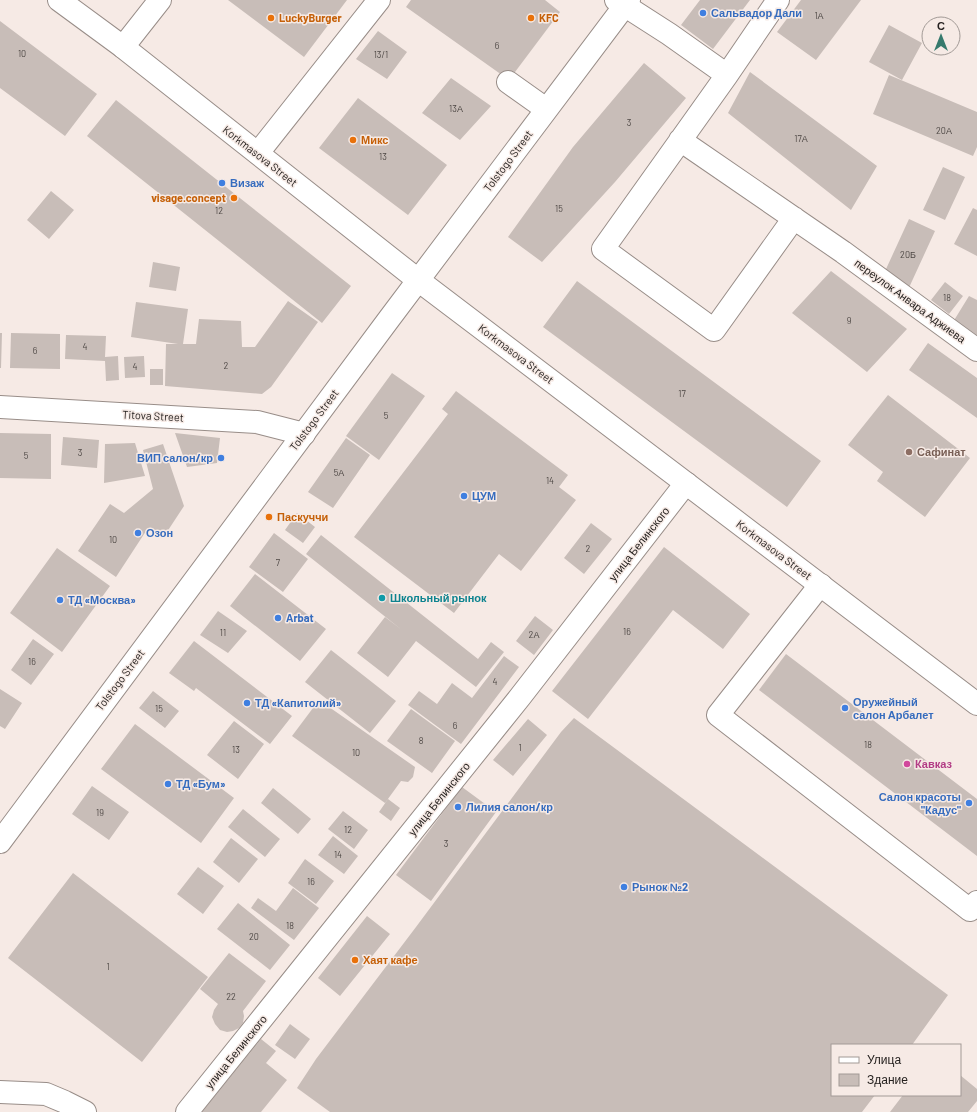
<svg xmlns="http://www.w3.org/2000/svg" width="977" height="1112" viewBox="0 0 977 1112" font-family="Barlow,sans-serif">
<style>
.building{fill:#c8bdb8}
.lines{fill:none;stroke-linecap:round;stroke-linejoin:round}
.minor-casing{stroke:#988d88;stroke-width:24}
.major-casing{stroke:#988d88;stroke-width:24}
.minor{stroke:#fff;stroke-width:22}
.major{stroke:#fff;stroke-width:22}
.shop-dot{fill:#3f7fe0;stroke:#f6eae5;stroke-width:1.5}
.food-dot{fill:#e8710a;stroke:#f6eae5;stroke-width:1.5}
.education-dot{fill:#8d6e63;stroke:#f6eae5;stroke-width:1.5}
.culture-dot{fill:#0f9aa8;stroke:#f6eae5;stroke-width:1.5}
.hotel-dot{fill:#d1479c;stroke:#f6eae5;stroke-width:1.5}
.labels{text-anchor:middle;stroke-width:3;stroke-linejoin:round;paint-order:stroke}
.number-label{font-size:9px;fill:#4e4845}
.shop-label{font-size:11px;font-weight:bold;fill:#366cbe;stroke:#f6eae5;text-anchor:start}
.food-label{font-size:11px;font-weight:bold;fill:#c56008;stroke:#f6eae5;text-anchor:start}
.street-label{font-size:11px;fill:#25211f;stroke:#f6eae5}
.education-label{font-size:11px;font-weight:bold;fill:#785e54;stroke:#f6eae5;text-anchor:start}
.culture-label{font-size:11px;font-weight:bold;fill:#0d838f;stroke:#f6eae5;text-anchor:start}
.hotel-label{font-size:11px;font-weight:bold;fill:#b23c85;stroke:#f6eae5;text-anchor:start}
</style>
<rect width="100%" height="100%" fill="#f6eae5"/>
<!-- building -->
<path class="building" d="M 228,0 L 347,0 L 304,57 Z
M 411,0 L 545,0 L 560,12 L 509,80 L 406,7 Z
M 700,0 L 750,0 L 713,49 L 681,25 Z
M 801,0 L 861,0 L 816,60 L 777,32 Z
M 0,21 L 97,94 L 65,136 L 0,88 Z
M 889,25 L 922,43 L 902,80 L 869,62 Z
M 378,31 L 407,52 L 387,79 L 356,59 Z
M 644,63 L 686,98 L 615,182 L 542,262 L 508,237 L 573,147 Z
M 750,72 L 877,166 L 851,210 L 728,113 Z
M 889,75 L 977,112 L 977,147 L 973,156 L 873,114 Z
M 451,78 L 491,106 L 460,140 L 422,113 Z
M 358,98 L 447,165 L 408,215 L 319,148 Z
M 116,100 L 351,286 L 322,323 L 87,136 Z
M 943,167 L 965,177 L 945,220 L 923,210 Z
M 51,191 L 74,210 L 49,239 L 27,220 Z
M 973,208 L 977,210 L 977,256 L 954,244 Z
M 909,219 L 935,231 L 907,292 L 881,280 Z
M 153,262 L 180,267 L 176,291 L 149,287 Z
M 831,271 L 907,329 L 867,372 L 792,313 Z
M 577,281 L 821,461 L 787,507 L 543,327 Z
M 945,282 L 963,296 L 949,314 L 931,300 Z
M 969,296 L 977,300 L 977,336 L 953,322 Z
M 288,301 L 318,322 L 271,387 L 262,394 L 165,386 L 166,344 L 178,344 L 131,337 L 136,302 L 188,309 L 183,344 L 196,344 L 199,319 L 241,321 L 242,347 L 255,347 Z
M 0,333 L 2,333 L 1,368 L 0,368 Z
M 11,333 L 60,334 L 60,369 L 10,368 Z
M 66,335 L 106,336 L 105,357 L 118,356 L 119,380 L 106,381 L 105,361 L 65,359 Z
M 928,343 L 977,378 L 977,418 L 909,370 Z
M 144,356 L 145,377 L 125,378 L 124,357 Z
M 150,369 L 163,369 L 163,385 L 150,385 Z
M 392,373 L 425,396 L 379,460 L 346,436 Z
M 456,391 L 568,475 L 559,487 L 576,500 L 521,571 L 499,554 L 454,613 L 354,537 L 448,414 L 442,409 Z
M 888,395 L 970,458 L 925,517 L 877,481 L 883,472 L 848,445 Z
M 0,433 L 51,434 L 51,479 L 0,478 Z
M 175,433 L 220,438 L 217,463 L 187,467 Z
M 63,437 L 99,440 L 97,468 L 61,465 Z
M 346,438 L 370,455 L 333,508 L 308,492 Z
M 135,443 L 145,476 L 104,483 L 105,444 Z
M 163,444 L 184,506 L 163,538 L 148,528 L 116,577 L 78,551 L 110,504 L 124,513 L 153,489 L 143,450 Z
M 297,513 L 315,527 L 303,543 L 285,530 Z
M 591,523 L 612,539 L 584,574 L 564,558 Z
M 274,533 L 308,559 L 283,592 L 249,567 Z
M 321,535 L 478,659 L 491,642 L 504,652 L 476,687 L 416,641 L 388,677 L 357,653 L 385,617 L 402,630 L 306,554 Z
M 664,547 L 750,614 L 723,649 L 673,610 L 588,719 L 552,691 Z
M 57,548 L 110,586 L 62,652 L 10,613 Z
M 255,574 L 326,629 L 300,661 L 230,606 Z
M 218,611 L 247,631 L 228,653 L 200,635 Z
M 535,616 L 553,630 L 534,655 L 516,641 Z
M 33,639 L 54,654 L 31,685 L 11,670 Z
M 194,641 L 292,716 L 270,744 L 196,688 L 194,691 L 169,673 Z
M 331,650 L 396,701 L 370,733 L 305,682 Z
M 786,654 L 977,799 L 977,856 L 759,690 Z
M 504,656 L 519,667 L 461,744 L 408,705 L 419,691 L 437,704 L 452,683 L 472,698 Z
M 0,689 L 22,703 L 5,729 L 0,726 Z
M 153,691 L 179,711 L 165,728 L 139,708 Z
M 319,700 L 415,767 L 413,777 L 408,782 L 401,781 L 385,803 L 292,736 Z
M 411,709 L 455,741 L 432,773 L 387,741 Z
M 574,718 L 948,995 L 912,1045 L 832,1045 L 832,1095 L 875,1095 L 862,1112 L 330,1112 L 297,1088 L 316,1059 L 416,927 L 561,732 Z
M 528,719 L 547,735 L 513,776 L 493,760 Z
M 234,721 L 264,744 L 238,779 L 207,755 Z
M 135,724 L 234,798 L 201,843 L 101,769 Z
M 92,786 L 129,812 L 109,840 L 72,814 Z
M 462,787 L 496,812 L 431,901 L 396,875 Z
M 273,788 L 311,819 L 298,834 L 261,803 Z
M 388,799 L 400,808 L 391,821 L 379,812 Z
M 243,809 L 280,839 L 265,857 L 228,827 Z
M 343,811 L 368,830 L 354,849 L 328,829 Z
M 333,836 L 358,856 L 344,874 L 318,855 Z
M 231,838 L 258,859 L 239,883 L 213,862 Z
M 305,859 L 334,881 L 316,904 L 288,883 Z
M 198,867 L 224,886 L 203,914 L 177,894 Z
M 73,873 L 208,977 L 142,1062 L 8,958 Z
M 293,888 L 319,908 L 294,940 L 251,908 L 258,898 L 276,911 Z
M 238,903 L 290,945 L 270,970 L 217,929 Z
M 367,916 L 390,934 L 340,996 L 318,978 Z
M 229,953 L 266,981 L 243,1011 L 244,1016 L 243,1023 L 239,1028 L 233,1031 L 227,1032 L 220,1030 L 215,1024 L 212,1017 L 214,1010 L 218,1004 L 200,989 Z
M 290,1024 L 310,1039 L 295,1059 L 275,1045 Z
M 261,1039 L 276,1051 L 266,1063 L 287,1080 L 261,1112 L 202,1112 Z
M 960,1075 L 977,1089 L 977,1101 L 968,1112 L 890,1112 L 903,1095 L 960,1095 Z"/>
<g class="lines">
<!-- minor casing -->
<g class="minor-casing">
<path id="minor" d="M 616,0 L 669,34 L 727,75 L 778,0
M 123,47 L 160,0
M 727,75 L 603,249 L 714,330 L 794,218
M 508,82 L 546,109
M 680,140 L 843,252 L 977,350
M 258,153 L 379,0
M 0,407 L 257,422 L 304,434
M 821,585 L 817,589 L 718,715 L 970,910 L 977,902
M 187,1112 L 520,697 L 683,487 L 687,484"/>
</g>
<!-- major casing -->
<g class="major-casing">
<path id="major" d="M 59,0 L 123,47 L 418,280 L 977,704
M 0,842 L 389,319 L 629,0
M 0,1092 L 46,1094 L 65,1102 L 85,1112"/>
</g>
<!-- minor -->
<use href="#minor" class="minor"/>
<!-- major -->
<use href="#major" class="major"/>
</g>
<!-- markers -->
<g class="shop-dot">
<circle cx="703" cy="13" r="4"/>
<circle cx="222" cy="183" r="4"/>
<circle cx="221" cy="458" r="4"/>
<circle cx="464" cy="496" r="4"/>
<circle cx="138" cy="533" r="4"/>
<circle cx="60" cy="600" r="4"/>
<circle cx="278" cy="618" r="4"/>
<circle cx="247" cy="703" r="4"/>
<circle cx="845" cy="708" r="4"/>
<circle cx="168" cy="784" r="4"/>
<circle cx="969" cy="803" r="4"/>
<circle cx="458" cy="807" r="4"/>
<circle cx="624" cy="887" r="4"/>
</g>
<g class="food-dot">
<circle cx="271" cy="18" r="4"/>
<circle cx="531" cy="18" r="4"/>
<circle cx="353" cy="140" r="4"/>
<circle cx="234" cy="198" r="4"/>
<circle cx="269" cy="517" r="4"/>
<circle cx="355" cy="960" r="4"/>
</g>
<circle class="education-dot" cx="909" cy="452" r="4"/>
<circle class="culture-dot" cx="382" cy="598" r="4"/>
<circle class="hotel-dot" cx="907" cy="764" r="4"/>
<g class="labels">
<!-- number labels -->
<g class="number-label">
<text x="819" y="19">1А</text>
<text x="497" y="49">6</text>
<text x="22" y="57">10</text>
<text x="381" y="58">13/1</text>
<text x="456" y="112">13А</text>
<text x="629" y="126">3</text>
<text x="944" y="134">20А</text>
<text x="801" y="142">17А</text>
<text x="383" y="160">13</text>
<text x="559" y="212">15</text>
<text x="219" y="214">12</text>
<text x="908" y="258">20Б</text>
<text x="947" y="301">18</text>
<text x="849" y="324">9</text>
<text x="85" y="350">4</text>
<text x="35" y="354">6</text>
<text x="226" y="369">2</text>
<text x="135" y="370">4</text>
<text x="682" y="397">17</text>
<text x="386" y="419">5</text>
<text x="80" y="456">3</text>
<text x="26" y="459">5</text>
<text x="339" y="476">5А</text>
<text x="550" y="484">14</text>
<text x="113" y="543">10</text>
<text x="588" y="552">2</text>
<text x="278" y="566">7</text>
<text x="627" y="635">16</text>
<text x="223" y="636">11</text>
<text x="534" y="638">2А</text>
<text x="32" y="665">16</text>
<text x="495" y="685">4</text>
<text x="159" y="712">15</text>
<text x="455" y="729">6</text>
<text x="421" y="744">8</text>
<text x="868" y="748">18</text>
<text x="520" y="751">1</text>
<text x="236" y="753">13</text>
<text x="356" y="756">10</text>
<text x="100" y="816">19</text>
<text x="348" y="833">12</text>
<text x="446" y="847">3</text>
<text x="338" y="858">14</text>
<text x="311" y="885">16</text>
<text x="290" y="929">18</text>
<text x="254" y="940">20</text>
<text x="108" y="970">1</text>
<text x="231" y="1000">22</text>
</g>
<!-- shop labels -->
<g class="shop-label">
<text x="711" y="17">Сальвадор Дали</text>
<text x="230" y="187">Визаж</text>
<text x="213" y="462" text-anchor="end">ВИП салон/кр</text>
<text x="472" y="500">ЦУМ</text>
<text x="146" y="537">Озон</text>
<text x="68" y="604">ТД «Москва»</text>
<text x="286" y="622">Arbat</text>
<text x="853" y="706">Оружейный<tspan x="853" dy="13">салон Арбалет</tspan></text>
<text x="255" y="707">ТД «Капитолий»</text>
<text x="176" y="788">ТД «Бум»</text>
<text x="961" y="801" text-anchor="end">Салон красоты<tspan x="961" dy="13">"Кадус"</tspan></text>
<text x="466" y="811">Лилия салон/кр</text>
<text x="632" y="891">Рынок №2</text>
</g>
<!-- food labels -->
<g class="food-label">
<text x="279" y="22">LuckyBurger</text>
<text x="539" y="22">KFC</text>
<text x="361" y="144">Микс</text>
<text x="226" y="202" text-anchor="end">visage.concept</text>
<text x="277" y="521">Паскуччи</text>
<text x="363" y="964">Хаят кафе</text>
</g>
<!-- street labels -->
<g class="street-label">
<text transform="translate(260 156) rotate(38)" y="4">Korkmasova Street</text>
<text transform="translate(508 161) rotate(-53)" y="4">Tolstogo Street</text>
<text transform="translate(910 301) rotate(36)" y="4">переулок Анвара Аджиева</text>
<text transform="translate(516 354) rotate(37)" y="4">Korkmasova Street</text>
<text transform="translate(153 416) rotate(3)" y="4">Titova Street</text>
<text transform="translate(314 420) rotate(-53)" y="4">Tolstogo Street</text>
<text transform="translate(639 544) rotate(-52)" y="4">улица Белинского</text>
<text transform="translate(774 550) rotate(37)" y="4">Korkmasova Street</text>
<text transform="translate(120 680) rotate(-53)" y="4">Tolstogo Street</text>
<text transform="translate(439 799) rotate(-51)" y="4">улица Белинского</text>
<text transform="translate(236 1052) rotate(-51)" y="4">улица Белинского</text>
</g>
<!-- education labels -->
<g class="education-label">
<text x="917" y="456">Сафинат</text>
</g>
<!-- culture labels -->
<g class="culture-label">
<text x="390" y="602">Школьный рынок</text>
</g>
<!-- hotel labels -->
<g class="hotel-label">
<text x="915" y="768">Кавказ</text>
</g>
</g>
<!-- legend -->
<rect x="831" y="1044" width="130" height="52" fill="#f6eae5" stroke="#a29a96"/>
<rect x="839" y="1057" width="20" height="6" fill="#ffffff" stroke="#a29a96"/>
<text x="867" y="1064" font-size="12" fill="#25211f">Улица</text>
<rect x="839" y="1074" width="20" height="12" fill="#c8bdb8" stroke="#a29a96"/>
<text x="867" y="1084" font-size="12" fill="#25211f">Здание</text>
<!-- north arrow -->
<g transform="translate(941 36)"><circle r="19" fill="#f6eae5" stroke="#a29a96"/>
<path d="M0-3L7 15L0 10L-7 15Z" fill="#367a6d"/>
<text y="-6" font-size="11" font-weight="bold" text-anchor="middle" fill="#25211f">С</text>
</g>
</svg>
